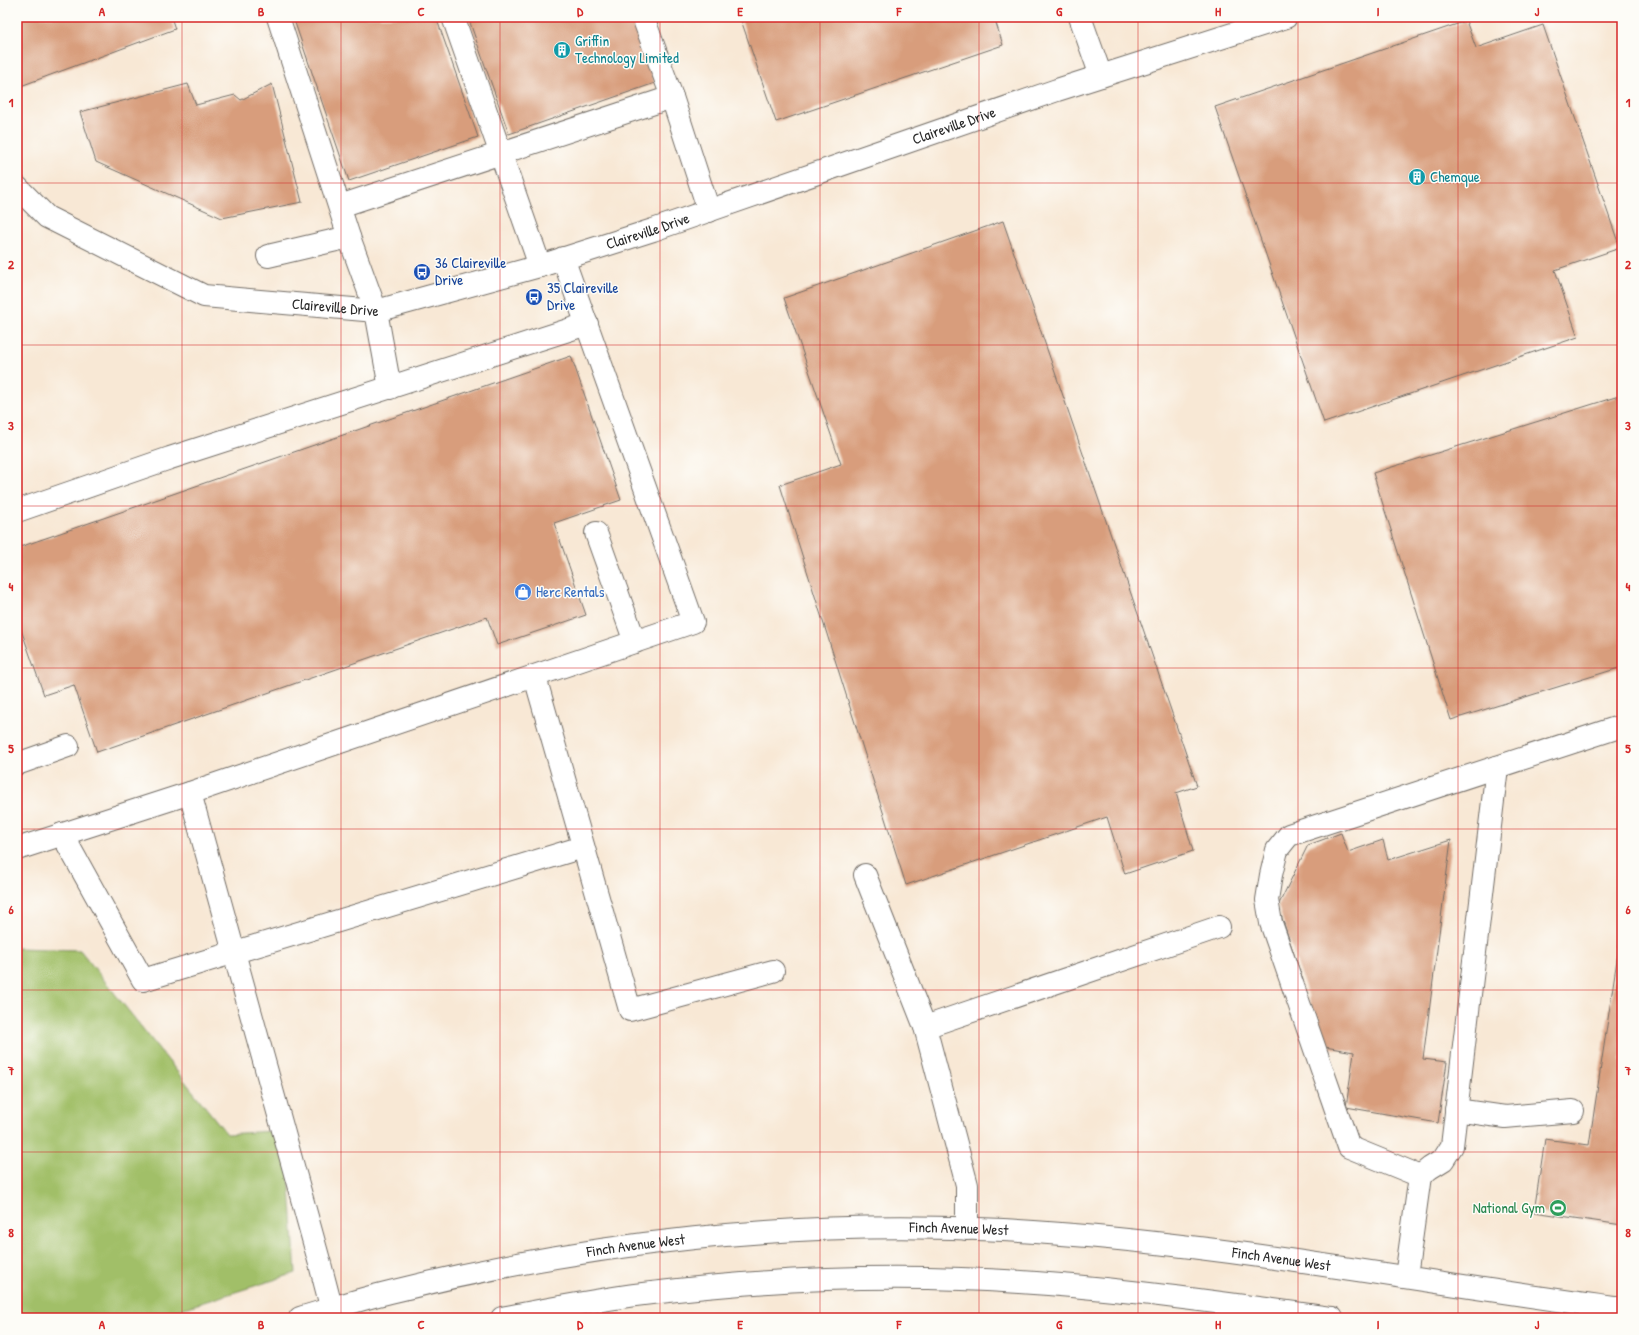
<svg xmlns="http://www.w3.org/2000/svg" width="1639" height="1335" viewBox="0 0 1639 1335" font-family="'Patrick Hand',sans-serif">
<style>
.green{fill:#a1bf67;stroke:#667549}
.building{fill:#d89d7b}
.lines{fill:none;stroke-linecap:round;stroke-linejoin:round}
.minor-casing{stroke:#736d66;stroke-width:24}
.major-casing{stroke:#736d66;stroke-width:24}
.minor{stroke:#fff;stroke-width:22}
.major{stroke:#fff;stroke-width:22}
.grid{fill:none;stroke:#d62828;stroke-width:1;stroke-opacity:0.55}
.labels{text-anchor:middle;stroke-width:3;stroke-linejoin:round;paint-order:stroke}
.culture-label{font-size:15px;fill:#0d838f;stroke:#fdfcf7;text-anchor:start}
.street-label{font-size:15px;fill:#2b2b2b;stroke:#fdfcf7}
.transit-label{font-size:15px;fill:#164399;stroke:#fdfcf7;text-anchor:start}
.shop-label{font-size:15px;fill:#366cbe;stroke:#fdfcf7;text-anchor:start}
.leisure-label{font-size:15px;fill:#27864d;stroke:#fdfcf7;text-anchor:end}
.neatline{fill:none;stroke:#d62828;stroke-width:1.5}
.grid-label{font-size:13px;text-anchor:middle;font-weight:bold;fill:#d62828}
</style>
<rect width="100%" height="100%" fill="#fdfcf7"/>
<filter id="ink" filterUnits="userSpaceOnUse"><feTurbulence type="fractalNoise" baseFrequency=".025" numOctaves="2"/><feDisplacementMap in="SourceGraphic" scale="8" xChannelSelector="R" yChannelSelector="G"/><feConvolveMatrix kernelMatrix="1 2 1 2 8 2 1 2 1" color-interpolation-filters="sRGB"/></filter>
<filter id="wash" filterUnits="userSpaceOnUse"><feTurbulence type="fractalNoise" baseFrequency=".012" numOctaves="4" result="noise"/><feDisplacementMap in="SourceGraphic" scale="16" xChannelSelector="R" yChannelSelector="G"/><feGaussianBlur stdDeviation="0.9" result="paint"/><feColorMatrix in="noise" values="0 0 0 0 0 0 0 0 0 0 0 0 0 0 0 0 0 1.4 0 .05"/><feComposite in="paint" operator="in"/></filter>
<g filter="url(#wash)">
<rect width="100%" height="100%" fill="#f8e8d5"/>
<!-- green -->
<path class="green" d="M 17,948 L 80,950 L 227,1134 L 286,1130 L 296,1273 L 153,1318 L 17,1318 Z"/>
<g id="blocks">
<!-- building -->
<path class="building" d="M 17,17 L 171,17 L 175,29 L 18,87 L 17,84 Z
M 293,17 L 436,17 L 478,137 L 349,181 Z
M 468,17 L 632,17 L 655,83 L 509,134 Z
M 740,17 L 994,17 L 1003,45 L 776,122 Z
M 1466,21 L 1476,48 L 1543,25 L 1620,248 L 1555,270 L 1578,337 L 1324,423 L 1215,107 Z
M 188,84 L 196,105 L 235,95 L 241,100 L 272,84 L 302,202 L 222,218 L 96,162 L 80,112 Z
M 1003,221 L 1197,786 L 1176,793 L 1193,851 L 1125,874 L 1107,817 L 906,885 L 780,485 L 841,464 L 784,298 Z
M 571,356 L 621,500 L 554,523 L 586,615 L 497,645 L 487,617 L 97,752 L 74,685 L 44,695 L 17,618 L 17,548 Z
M 1622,395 L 1622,667 L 1451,720 L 1373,473 Z
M 1341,833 L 1348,852 L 1383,840 L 1388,860 L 1451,840 L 1423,1059 L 1447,1062 L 1438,1123 L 1346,1107 L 1354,1052 L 1325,1047 L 1278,906 L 1308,845 Z
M 1621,933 L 1622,1225 L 1534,1212 L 1545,1139 L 1589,1145 Z"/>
</g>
</g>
<g filter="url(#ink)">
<use href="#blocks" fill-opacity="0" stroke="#736d66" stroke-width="1"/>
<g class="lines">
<!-- minor casing -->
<g class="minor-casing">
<g id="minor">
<path d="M 278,17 L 349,237 L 376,311 L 390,388"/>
<path d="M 453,17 L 540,266"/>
<path d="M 643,17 L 672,97 L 709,211"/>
<path d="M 1080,17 L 1101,76"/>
<path id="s1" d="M 17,187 L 47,217 L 204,296 L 376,311 L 540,266 L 653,230 L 1057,90 L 1286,17"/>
<path d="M 340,206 L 672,97"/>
<path d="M 268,256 L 349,237"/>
<path d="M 17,511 L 170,458 L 587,324"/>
<path d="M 596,533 L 635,642"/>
<path d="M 535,677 L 630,1010 L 773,971"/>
<path d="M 17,764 L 68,746"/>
<path d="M 190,793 L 320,1264 L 334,1318"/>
<path d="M 62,834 L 143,980 L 583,847"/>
<path d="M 17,849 L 190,793 L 693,622 L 563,258"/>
<path d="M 865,875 L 925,1027 L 967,1185 L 967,1229"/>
<path d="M 925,1027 L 1219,927"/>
<path d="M 1456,1110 L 1505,1117 L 1573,1111"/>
<path d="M 1420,1176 L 1349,1147 L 1271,923 L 1267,900 L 1271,875 L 1277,850 L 1289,835 L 1622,726"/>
<path d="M 1406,1277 L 1420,1176 L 1430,1168 L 1443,1160 L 1452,1146 L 1497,767"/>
</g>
</g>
<!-- major casing -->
<g class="major-casing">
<g id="major">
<path id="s2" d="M 300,1318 C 330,1309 360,1299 390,1292 C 589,1242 798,1219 1003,1230 C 1211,1241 1416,1282 1622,1309"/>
<path d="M 502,1318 C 549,1309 595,1300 643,1294 C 748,1281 855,1275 961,1279 C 1085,1283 1209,1301 1332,1318"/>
</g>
</g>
<!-- minor -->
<use href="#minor" class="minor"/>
<!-- major -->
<use href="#major" class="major"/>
</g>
</g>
<!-- grid -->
<path class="grid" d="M 182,17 L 182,1318M 341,17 L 341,1318M 500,17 L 500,1318M 660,17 L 660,1318M 820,17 L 820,1318M 979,17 L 979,1318M 1138,17 L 1138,1318M 1298,17 L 1298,1318M 1458,17 L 1458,1318M 17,183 L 1622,183M 17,345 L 1622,345M 17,506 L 1622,506M 17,668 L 1622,668M 17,829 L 1622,829M 17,990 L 1622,990M 17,1152 L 1622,1152"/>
<!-- icons -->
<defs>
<g id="building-disc" transform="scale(0.9)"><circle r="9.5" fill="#0f9aa8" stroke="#fdfcf7"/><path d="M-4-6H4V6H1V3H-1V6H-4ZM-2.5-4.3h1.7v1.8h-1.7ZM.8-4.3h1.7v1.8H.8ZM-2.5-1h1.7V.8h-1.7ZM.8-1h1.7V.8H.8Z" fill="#fff"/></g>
<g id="bus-disc" transform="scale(0.9)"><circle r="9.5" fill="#1a4fb4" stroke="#fdfcf7"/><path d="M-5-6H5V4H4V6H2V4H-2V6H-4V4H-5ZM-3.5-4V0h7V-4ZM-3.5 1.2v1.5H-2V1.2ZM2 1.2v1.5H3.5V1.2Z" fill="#fff"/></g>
<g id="shop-disc" transform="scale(0.9)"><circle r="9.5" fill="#3f7fe0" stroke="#fdfcf7"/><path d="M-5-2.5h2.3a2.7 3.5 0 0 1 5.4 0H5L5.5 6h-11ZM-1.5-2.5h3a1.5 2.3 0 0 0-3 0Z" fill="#fff"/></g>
<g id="stadium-disc" transform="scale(0.9)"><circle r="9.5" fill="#2e9e5b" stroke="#fdfcf7"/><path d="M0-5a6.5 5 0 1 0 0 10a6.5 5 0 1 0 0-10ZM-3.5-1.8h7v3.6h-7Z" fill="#fff"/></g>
</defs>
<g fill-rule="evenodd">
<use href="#building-disc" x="562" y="50"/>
<use href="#building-disc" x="1417" y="177"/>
<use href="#bus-disc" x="422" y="272"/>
<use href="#bus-disc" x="534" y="297"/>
<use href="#shop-disc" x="523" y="592"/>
<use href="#stadium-disc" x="1558" y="1208"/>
</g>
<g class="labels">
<!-- culture labels -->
<g class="culture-label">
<text x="575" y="46">Griffin<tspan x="575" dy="17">Technology Limited</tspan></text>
<text x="1430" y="182">Chemque</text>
</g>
<!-- street labels -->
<g class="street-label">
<text dy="5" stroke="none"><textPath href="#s1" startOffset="998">Claireville Drive</textPath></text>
<text dy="5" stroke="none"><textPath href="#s1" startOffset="674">Claireville Drive</textPath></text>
<text dy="5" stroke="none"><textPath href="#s1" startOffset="350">Claireville Drive</textPath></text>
<text dy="5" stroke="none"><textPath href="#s2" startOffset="668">Finch Avenue West</textPath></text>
<text dy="5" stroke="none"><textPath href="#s2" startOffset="344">Finch Avenue West</textPath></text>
<text dy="5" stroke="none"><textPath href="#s2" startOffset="992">Finch Avenue West</textPath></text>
</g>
<!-- transit labels -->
<g class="transit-label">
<text x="435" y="268">36 Claireville<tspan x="435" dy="17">Drive</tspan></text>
<text x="547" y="293">35 Claireville<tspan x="547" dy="17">Drive</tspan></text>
</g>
<!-- shop labels -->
<g class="shop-label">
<text x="536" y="597">Herc Rentals</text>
</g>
<!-- leisure labels -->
<g class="leisure-label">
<text x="1545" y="1213">National Gym</text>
</g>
</g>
<!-- margin -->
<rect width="1639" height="1335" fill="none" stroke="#fdfcf7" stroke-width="44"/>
<rect x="22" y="22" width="1595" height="1291" class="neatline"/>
<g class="grid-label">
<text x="102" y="16">A</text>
<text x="261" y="16">B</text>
<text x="421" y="16">C</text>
<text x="580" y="16">D</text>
<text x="740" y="16">E</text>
<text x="899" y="16">F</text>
<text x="1059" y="16">G</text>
<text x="1218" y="16">H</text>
<text x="1378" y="16">I</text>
<text x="1537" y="16">J</text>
<text x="11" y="107">1</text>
<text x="1628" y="107">1</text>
<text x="11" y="269">2</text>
<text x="1628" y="269">2</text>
<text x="11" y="430">3</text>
<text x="1628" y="430">3</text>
<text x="11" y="591">4</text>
<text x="1628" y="591">4</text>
<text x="11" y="753">5</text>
<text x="1628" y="753">5</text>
<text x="11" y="914">6</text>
<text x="1628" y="914">6</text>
<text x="11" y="1075">7</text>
<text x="1628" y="1075">7</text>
<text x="11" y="1237">8</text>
<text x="1628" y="1237">8</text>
<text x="102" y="1329">A</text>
<text x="261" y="1329">B</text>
<text x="421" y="1329">C</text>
<text x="580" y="1329">D</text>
<text x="740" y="1329">E</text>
<text x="899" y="1329">F</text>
<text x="1059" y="1329">G</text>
<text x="1218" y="1329">H</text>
<text x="1378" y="1329">I</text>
<text x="1537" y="1329">J</text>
</g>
</svg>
